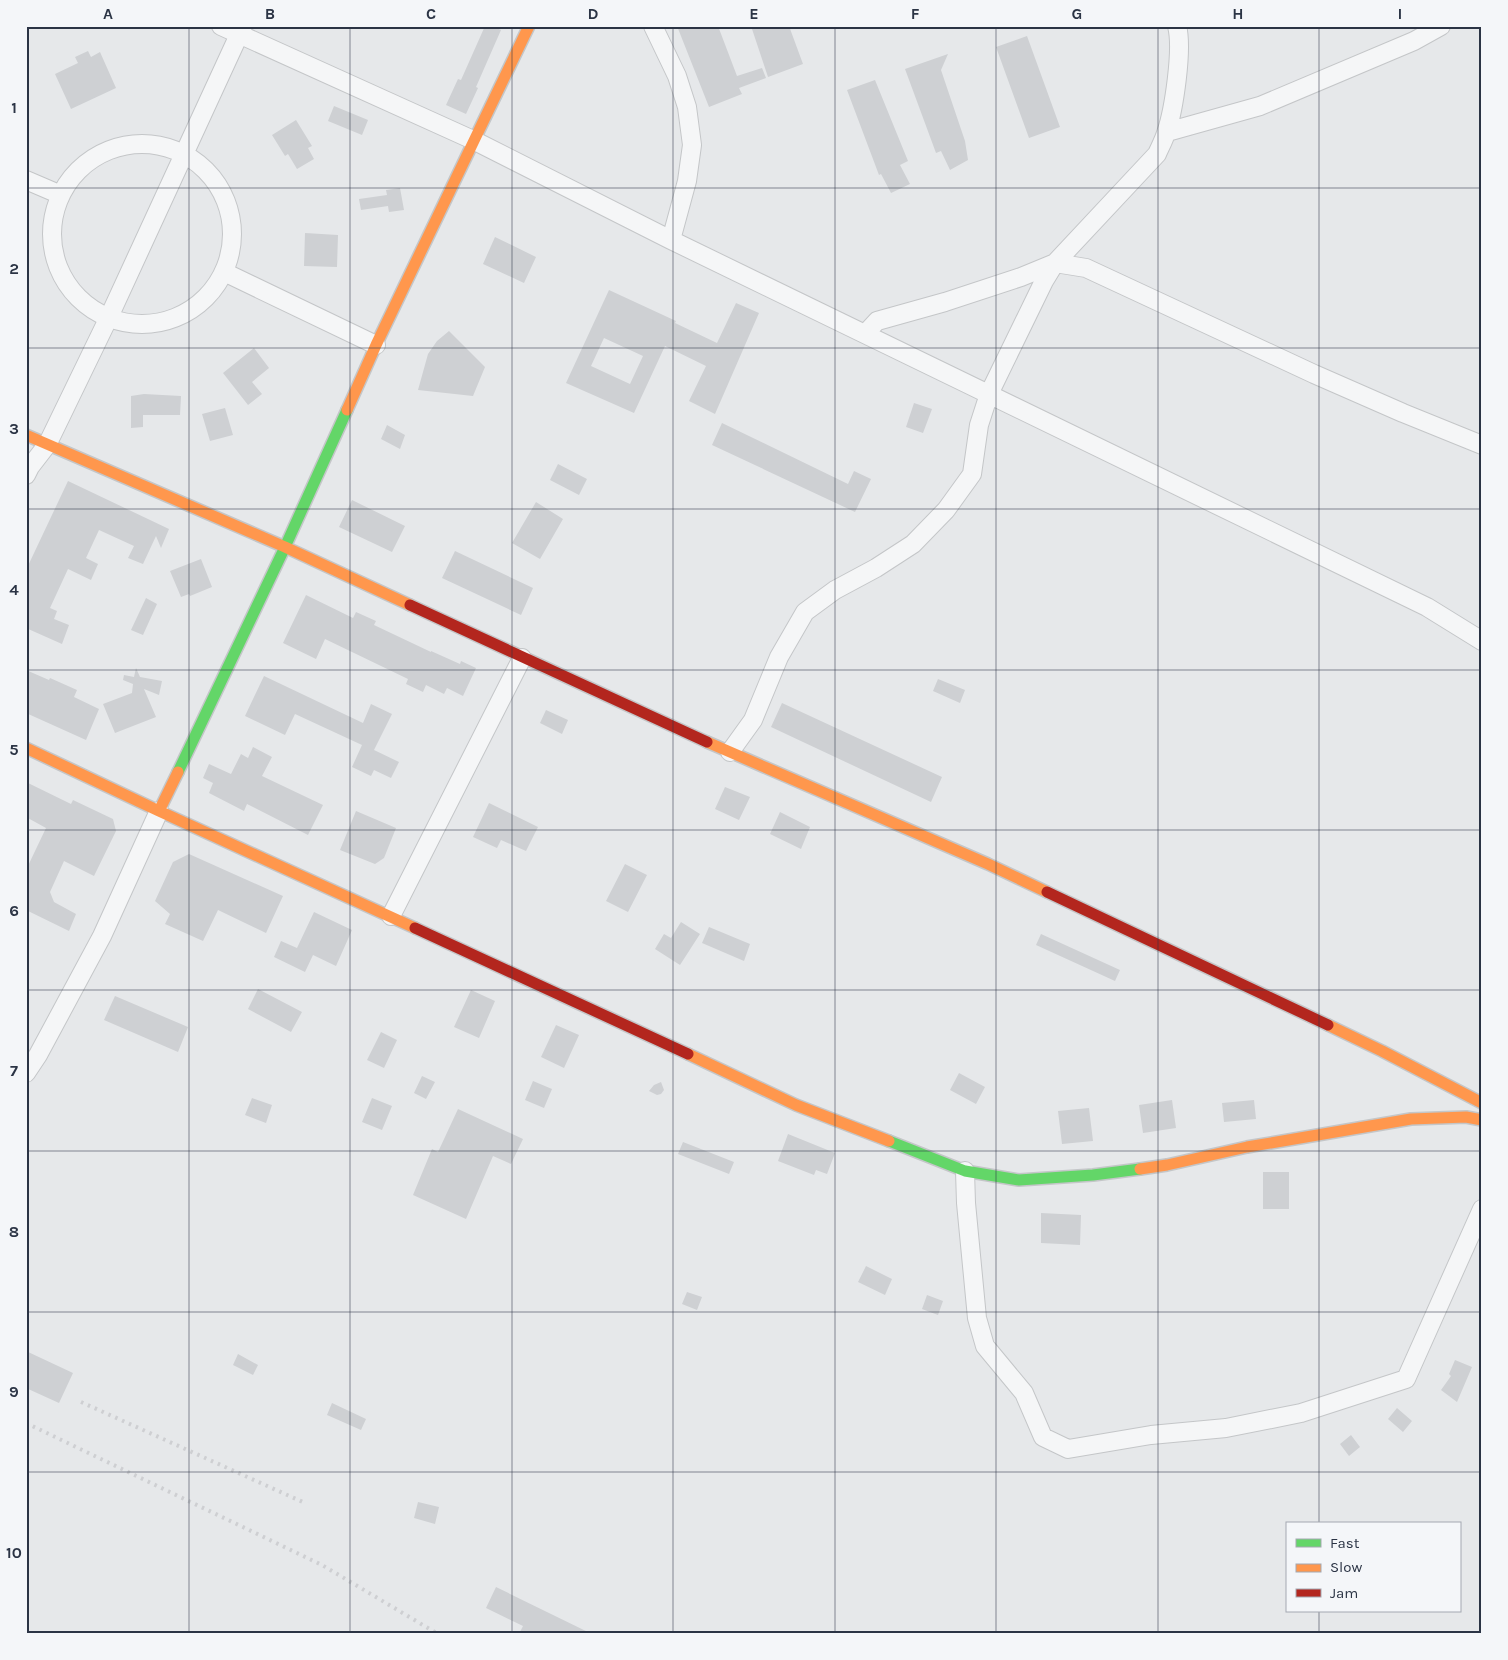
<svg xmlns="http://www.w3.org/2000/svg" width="1508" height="1660" viewBox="0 0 1508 1660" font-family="Karla,sans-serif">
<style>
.building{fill:#ced0d3;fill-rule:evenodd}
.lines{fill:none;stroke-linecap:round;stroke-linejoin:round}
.street-casing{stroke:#c4c6c8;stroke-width:20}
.fast-casing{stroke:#c4c6c8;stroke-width:14}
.slow-casing{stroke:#c4c6c8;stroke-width:14}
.jam-casing{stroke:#c4c6c8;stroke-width:14}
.street{stroke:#f5f6f7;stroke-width:18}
.fast{stroke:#63d668;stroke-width:11}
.slow{stroke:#ff974d;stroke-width:11}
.jam{stroke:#b3261e;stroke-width:11}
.rail{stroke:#cecfd2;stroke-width:4;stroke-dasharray:2.5 5;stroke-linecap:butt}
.grid{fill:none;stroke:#2b3445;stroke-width:1;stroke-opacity:0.55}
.neatline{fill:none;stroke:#2b3445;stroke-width:2}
.grid-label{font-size:16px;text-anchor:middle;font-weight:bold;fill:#2b3445}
</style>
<rect width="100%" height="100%" fill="#e6e8ea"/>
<!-- building -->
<path class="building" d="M 485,26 L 493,26 L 501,30 L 476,87 L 478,88 L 466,114 L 446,105 L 458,79 L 461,80 Z
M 677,26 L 718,26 L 737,76 L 762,68 L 766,78 L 739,88 L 742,94 L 709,107 Z
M 751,26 L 789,26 L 803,64 L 768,77 Z
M 1027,36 L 1060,127 L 1029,138 L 996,47 Z
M 88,51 L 91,57 L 100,52 L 116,88 L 71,109 L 55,74 L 78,63 L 75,57 Z
M 948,54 L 941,70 L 965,141 L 968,160 L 950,170 L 941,151 L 936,153 L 905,69 Z
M 875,80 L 908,161 L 900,165 L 910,184 L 891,193 L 881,174 L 879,175 L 847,90 Z
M 334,106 L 368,120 L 362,135 L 328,121 Z
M 296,120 L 312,146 L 308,148 L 314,159 L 297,169 L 288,154 L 285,156 L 272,135 Z
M 400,188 L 404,210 L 389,212 L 388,206 L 361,210 L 359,199 L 387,195 L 386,190 Z
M 305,233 L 338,235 L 337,267 L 304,266 Z
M 495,237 L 536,257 L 524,283 L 483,264 Z
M 609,290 L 676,321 L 675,323 L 717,343 L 736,303 L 759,313 L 715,414 L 689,401 L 706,366 L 665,346 L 634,413 L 566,383 ZM 604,338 L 643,356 L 630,384 L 591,366 Z
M 449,331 L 485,367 L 473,396 L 418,390 L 428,354 L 437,341 Z
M 254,348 L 269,368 L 252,382 L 262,394 L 248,405 L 223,373 Z
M 144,394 L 181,396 L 180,415 L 143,415 L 143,427 L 131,428 L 131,396 Z
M 914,403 L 932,409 L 923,433 L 906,427 Z
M 225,408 L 233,435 L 210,441 L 202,414 Z
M 722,423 L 848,484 L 854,471 L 871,479 L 855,512 L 712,445 Z
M 387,425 L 405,435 L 400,449 L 381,439 Z
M 558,464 L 587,479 L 579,495 L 550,480 Z
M 68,481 L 169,529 L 161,548 L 156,536 L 143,564 L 128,558 L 134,546 L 99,530 L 86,558 L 98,564 L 91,580 L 68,569 L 50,608 L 57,611 L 54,619 L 69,625 L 62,644 L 26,628 L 26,570 Z
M 352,500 L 405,526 L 392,552 L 339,527 Z
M 536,502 L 563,519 L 540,559 L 512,543 Z
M 455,551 L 533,588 L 521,615 L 442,578 Z
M 201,559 L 212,587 L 190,596 L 189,594 L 181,597 L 170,571 Z
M 306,595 L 353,618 L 356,612 L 376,621 L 374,625 L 431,652 L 431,651 L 460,664 L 461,661 L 476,668 L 463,696 L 447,688 L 444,694 L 426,685 L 423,692 L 406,684 L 408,679 L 325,639 L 316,659 L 283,643 Z
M 146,598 L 157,604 L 143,635 L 131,630 Z
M 136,668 L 140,677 L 162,681 L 159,695 L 144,689 L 156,717 L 115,733 L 103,704 L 132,693 L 133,684 L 123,680 L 124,675 L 134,677 Z
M 26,670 L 49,680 L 50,678 L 77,690 L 74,697 L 99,709 L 86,740 L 26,713 Z
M 264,676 L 363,723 L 371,704 L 392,714 L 374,750 L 399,762 L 391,778 L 374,770 L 371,776 L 352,767 L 362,745 L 295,714 L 285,735 L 245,716 Z
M 938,679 L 965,690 L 960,703 L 933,691 Z
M 782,703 L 942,777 L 931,802 L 771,727 Z
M 546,710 L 568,720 L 562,734 L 540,723 Z
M 253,747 L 272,757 L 262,776 L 323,805 L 308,835 L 247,804 L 244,811 L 209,793 L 213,783 L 203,778 L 209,764 L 231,774 L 241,754 L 248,758 Z
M 26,782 L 71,804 L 73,800 L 113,819 L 116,831 L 94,876 L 64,861 L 50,892 L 54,902 L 76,914 L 69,931 L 26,910 L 26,870 L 46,828 L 26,817 Z
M 725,787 L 750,797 L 739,820 L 715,809 Z
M 489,803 L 538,827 L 526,851 L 501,840 L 497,848 L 473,837 Z
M 356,811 L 396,828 L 384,858 L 375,864 L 340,850 Z
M 780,812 L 810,827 L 801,849 L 770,834 Z
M 189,854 L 283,896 L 266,933 L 218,910 L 203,941 L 165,924 L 170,914 L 155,901 L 173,862 Z
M 625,864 L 647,875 L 628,912 L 606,901 Z
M 314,912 L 352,930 L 336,966 L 313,955 L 305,972 L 274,957 L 281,941 L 297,948 Z
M 681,922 L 700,934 L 680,965 L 655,949 L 664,934 L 671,938 Z
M 709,927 L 750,944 L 744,961 L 702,943 Z
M 1041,934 L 1120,970 L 1115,981 L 1036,945 Z
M 258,989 L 302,1012 L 291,1032 L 248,1009 Z
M 471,990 L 495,1001 L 479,1038 L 454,1027 Z
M 115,996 L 188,1027 L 178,1052 L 104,1020 Z
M 556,1025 L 579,1035 L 564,1068 L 541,1057 Z
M 381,1032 L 397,1040 L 384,1068 L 367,1060 Z
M 959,1073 L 985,1087 L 976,1104 L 950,1090 Z
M 422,1076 L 435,1082 L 426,1099 L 414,1093 Z
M 533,1081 L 552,1089 L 544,1108 L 525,1100 Z
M 661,1082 L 664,1090 L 661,1094 L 657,1095 L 649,1091 L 654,1085 Z
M 252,1098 L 272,1105 L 266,1123 L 245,1115 Z
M 372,1098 L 392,1106 L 382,1130 L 362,1122 Z
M 1172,1100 L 1176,1128 L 1143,1133 L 1139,1105 Z
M 1254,1100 L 1256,1119 L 1224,1122 L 1222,1103 Z
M 1089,1108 L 1093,1141 L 1062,1144 L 1058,1111 Z
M 458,1109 L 523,1139 L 511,1164 L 493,1156 L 466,1219 L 413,1195 L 432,1149 L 438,1152 Z
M 788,1134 L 835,1153 L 827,1174 L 816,1170 L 814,1175 L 778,1161 Z
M 683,1142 L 734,1162 L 729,1174 L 678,1154 Z
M 1263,1172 L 1289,1172 L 1289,1209 L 1263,1209 Z
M 1041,1213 L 1081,1215 L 1080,1245 L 1041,1243 Z
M 866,1266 L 892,1279 L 885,1295 L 858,1282 Z
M 687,1292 L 702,1297 L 697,1310 L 682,1304 Z
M 927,1295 L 943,1301 L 938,1315 L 922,1309 Z
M 26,1351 L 73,1373 L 59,1403 L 26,1388 Z
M 238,1354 L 258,1365 L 253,1375 L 233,1365 Z
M 1455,1360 L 1472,1367 L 1457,1402 L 1441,1390 L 1451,1376 L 1449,1374 Z
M 332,1403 L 366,1419 L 361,1430 L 327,1415 Z
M 1397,1408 L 1412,1421 L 1403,1432 L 1388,1419 Z
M 1351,1435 L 1360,1447 L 1349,1456 L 1340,1444 Z
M 418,1502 L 439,1507 L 435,1524 L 414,1518 Z
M 496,1587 L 592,1634 L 519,1634 L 523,1626 L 486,1608 Z"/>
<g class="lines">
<!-- street casing -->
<g class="street-casing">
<path id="street" d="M 221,26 L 473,140 L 671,240 L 1427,607 L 1482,641
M 653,26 L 677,76 L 687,107 L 692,145 L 687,181 L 671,240
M 1167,132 L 1260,106 L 1414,41 L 1441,26
M52 234a90 90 0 1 1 180 0a90 90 0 1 1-180 0Z
M 26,180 L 61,195
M 224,272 L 376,345
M 865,334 L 877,321 L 945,302 L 1021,277 L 1055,263 L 1086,268 L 1314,374 L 1403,413 L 1482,445
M 26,475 L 30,467 L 47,445 L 109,317 L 243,26
M 730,752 L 753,720 L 779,657 L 805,612 L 835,590 L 876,568 L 913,544 L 946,510 L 972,474 L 979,425 L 989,394 L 1044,281 L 1055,263 L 1157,154 C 1160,147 1164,140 1166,133 C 1174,110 1183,49 1177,26
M 391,916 L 522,658
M 26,1073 L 38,1055 L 102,936 L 159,811
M 965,1171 L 966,1203 L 977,1318 L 985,1346 L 1024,1393 L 1043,1437 L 1068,1449 L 1151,1435 L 1226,1428 L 1301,1413 L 1406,1379 L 1482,1209"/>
</g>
<!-- fast casing -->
<g class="fast-casing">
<path id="fast" d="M 178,772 L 285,547 L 347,410
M 889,1141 L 965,1171 L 1019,1180 L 1093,1175 L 1140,1169"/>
</g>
<!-- slow casing -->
<g class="slow-casing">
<path id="slow" d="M 347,410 L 376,345 L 529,26
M 26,435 L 285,547 L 410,605
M 707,742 L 988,864 L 1047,892
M 26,748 L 159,811
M 178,772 L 159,811 L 415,928
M 1328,1025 L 1382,1051 L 1482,1103
M 688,1054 L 796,1105 L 889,1141
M 1140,1169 L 1167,1165 L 1247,1147 L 1411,1119 L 1466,1117 L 1482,1120"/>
</g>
<!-- jam casing -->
<g class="jam-casing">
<path id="jam" d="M 410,605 L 707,742
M 1047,892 L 1328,1025
M 415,928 L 688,1054"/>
</g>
<!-- street -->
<use href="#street" class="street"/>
<!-- fast -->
<use href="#fast" class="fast"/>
<!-- slow -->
<use href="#slow" class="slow"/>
<!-- jam -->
<use href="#jam" class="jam"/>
<!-- rail -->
<path class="rail" d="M 81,1402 L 305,1503
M 26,1423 L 322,1565 L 438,1634"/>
</g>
<!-- grid -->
<path class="grid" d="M 189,26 L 189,1634M 350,26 L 350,1634M 512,26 L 512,1634M 673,26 L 673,1634M 835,26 L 835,1634M 996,26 L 996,1634M 1158,26 L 1158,1634M 1319,26 L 1319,1524M 26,188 L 1482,188M 26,348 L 1482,348M 26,509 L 1482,509M 26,670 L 1482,670M 26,830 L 1482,830M 26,990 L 1482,990M 26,1151 L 1482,1151M 26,1312 L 1482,1312M 26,1472 L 1482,1472M 1319,1611 L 1319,1634"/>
<!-- border -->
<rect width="1508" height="1660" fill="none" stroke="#f4f6f9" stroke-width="55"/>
<!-- legend -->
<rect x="1286" y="1522" width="175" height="90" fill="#f4f6f9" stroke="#a4a8b1"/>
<rect x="1296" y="1539" width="25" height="8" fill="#63d668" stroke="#a4a8b1"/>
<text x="1330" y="1548" font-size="15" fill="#2b3445">Fast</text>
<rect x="1296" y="1564" width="25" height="8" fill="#ff974d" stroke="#a4a8b1"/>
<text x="1330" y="1572" font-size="15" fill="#2b3445">Slow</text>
<rect x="1296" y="1589" width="25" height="8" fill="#b3261e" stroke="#a4a8b1"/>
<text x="1330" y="1598" font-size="15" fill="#2b3445">Jam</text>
<rect x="28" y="28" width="1452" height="1604" class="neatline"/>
<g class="grid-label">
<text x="108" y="19">A</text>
<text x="270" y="19">B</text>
<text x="431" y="19">C</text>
<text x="593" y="19">D</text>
<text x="754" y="19">E</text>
<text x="915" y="19">F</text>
<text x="1077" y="19">G</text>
<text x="1238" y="19">H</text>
<text x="1400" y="19">I</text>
<text x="14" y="113">1</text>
<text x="14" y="274">2</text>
<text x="14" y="434">3</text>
<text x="14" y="595">4</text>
<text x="14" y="755">5</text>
<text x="14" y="916">6</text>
<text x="14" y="1076">7</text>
<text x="14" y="1237">8</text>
<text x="14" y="1397">9</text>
<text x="14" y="1558">10</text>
</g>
</svg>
